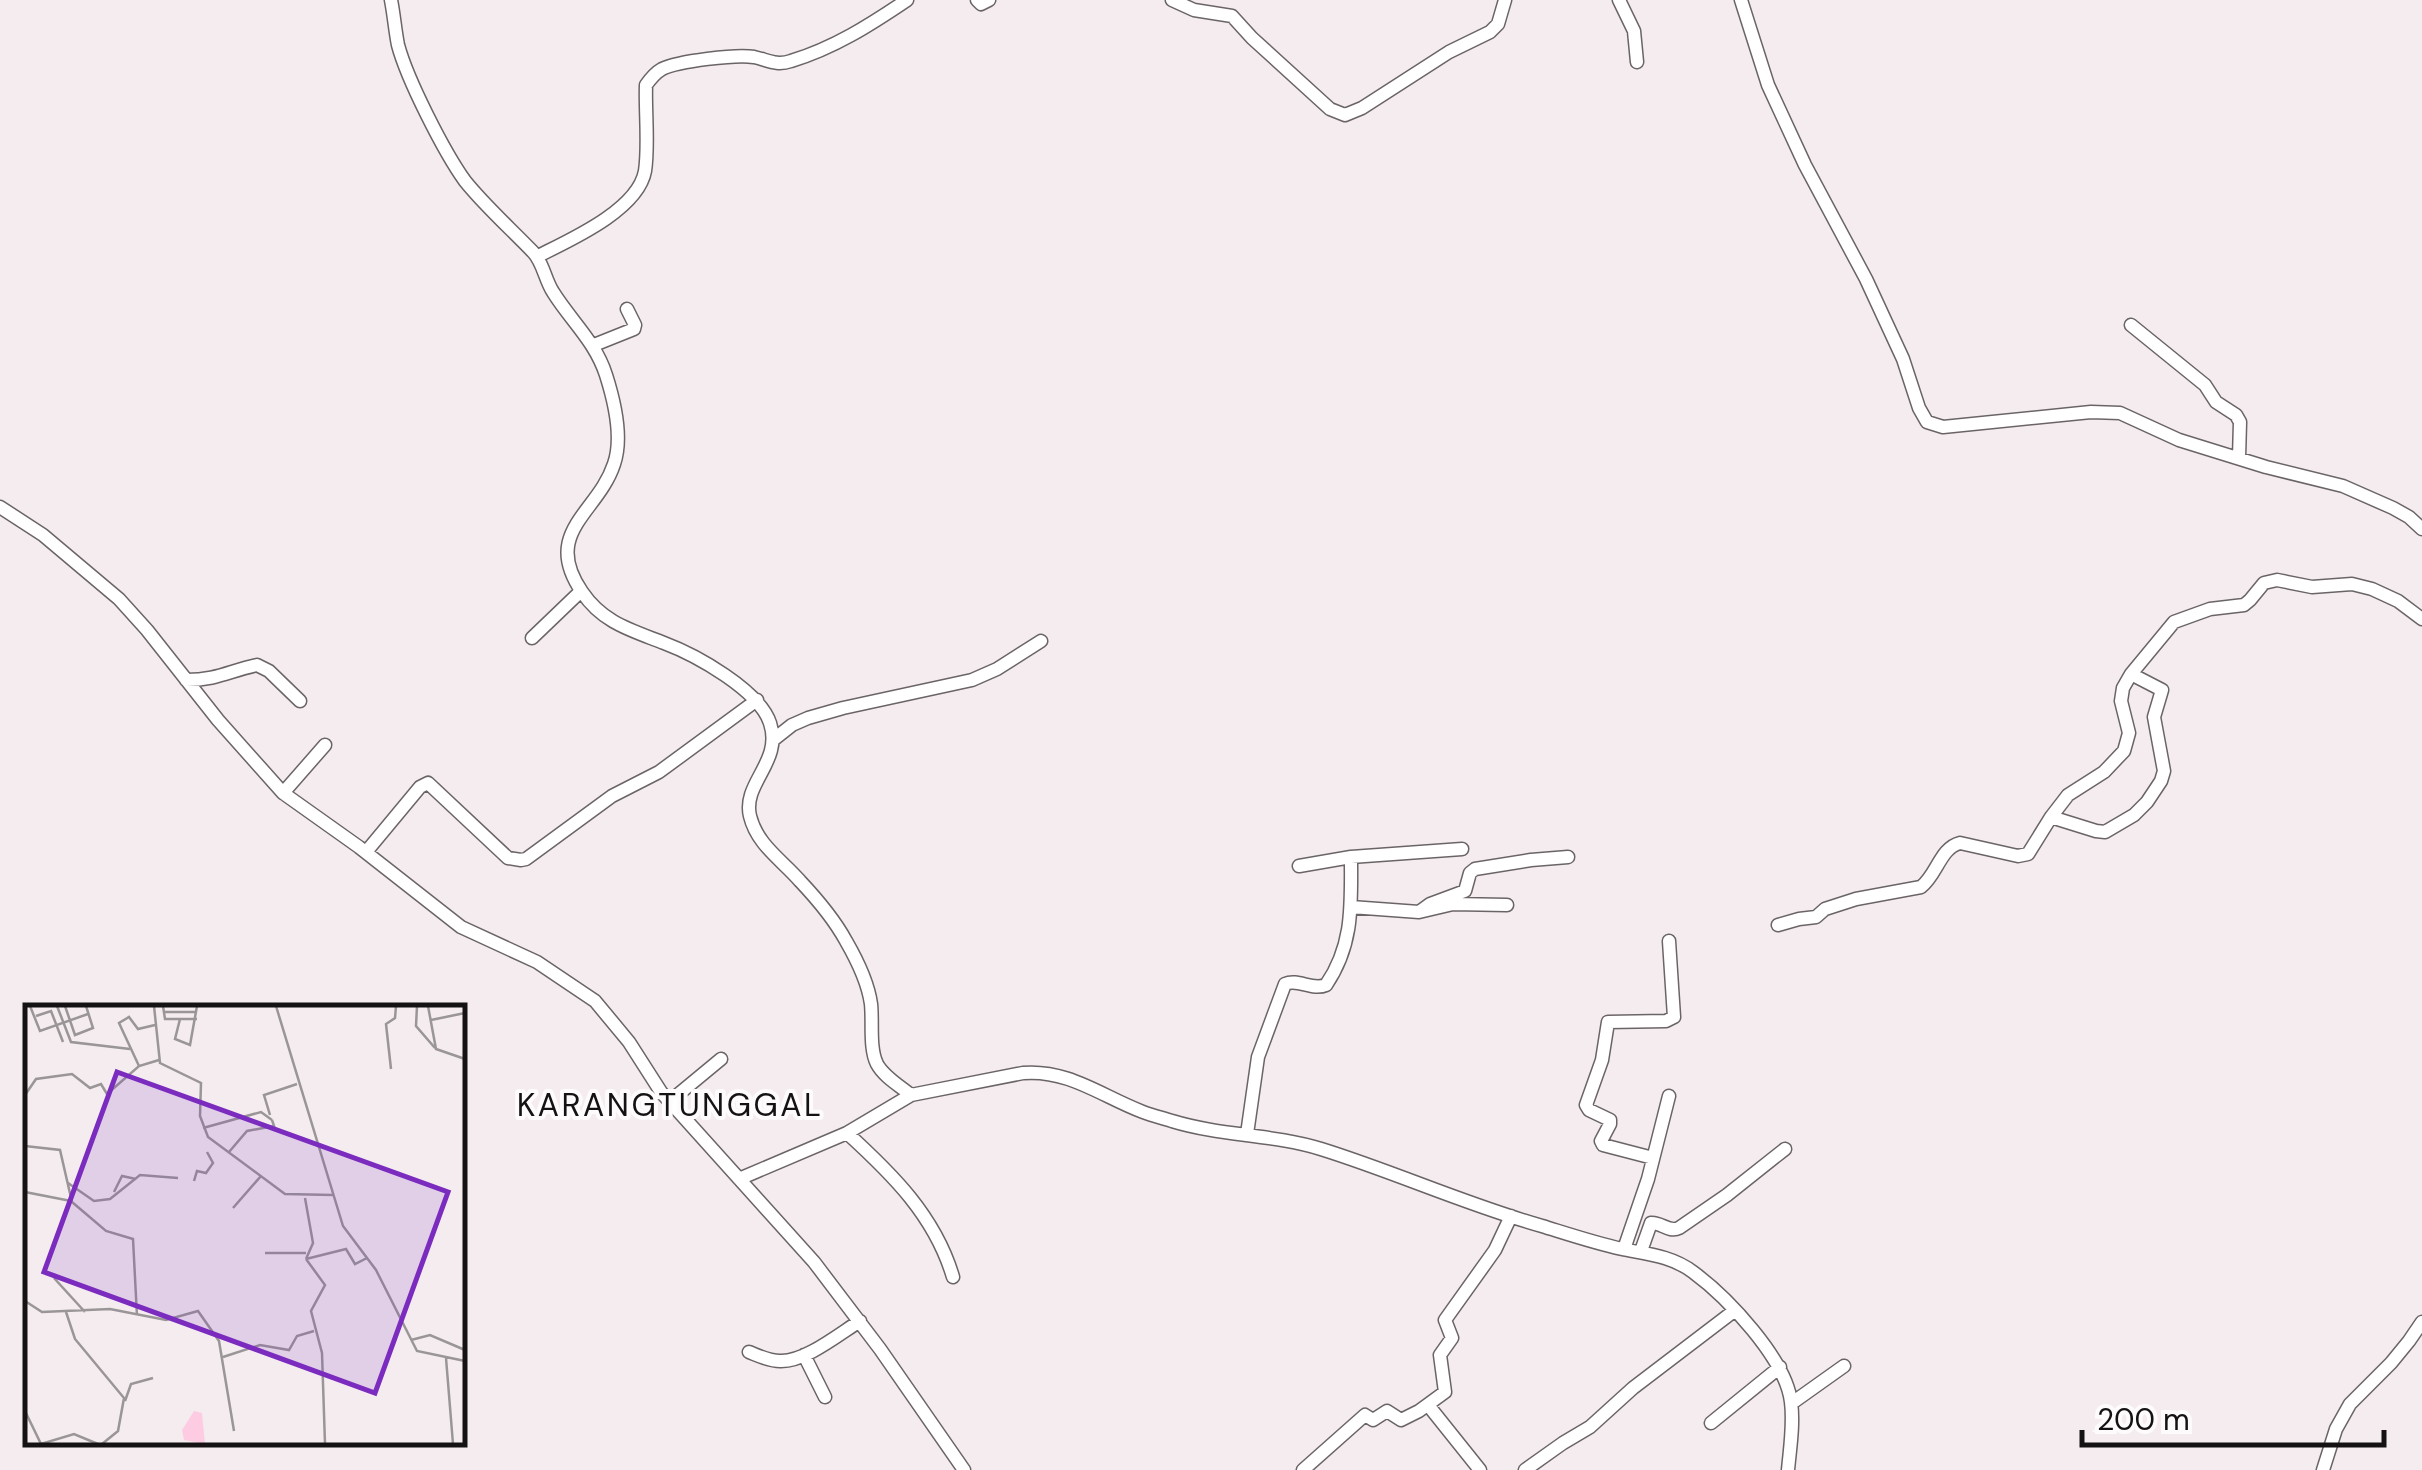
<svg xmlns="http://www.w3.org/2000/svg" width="2422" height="1470" viewBox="0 0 2422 1470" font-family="'DM Sans',sans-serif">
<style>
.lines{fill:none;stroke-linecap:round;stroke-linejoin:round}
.minor-casing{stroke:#6b6467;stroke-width:15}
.minor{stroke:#fff;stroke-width:12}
.labels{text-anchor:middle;stroke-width:8;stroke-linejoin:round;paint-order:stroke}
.quarter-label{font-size:32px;letter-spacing:2.5px;fill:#141213;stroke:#fefbfc}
.inset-road{fill:none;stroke:#9a9597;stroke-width:2.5}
.view{fill:#7b2cbf;fill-opacity:0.15;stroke:#7b2cbf;stroke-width:5}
.inset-edge{fill:none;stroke:#141213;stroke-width:5}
</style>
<rect width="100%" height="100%" fill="#f4ecef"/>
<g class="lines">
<!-- minor casing -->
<g class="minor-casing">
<path id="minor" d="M 391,0 C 394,15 395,30 398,45 C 407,79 444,152 465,181 C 485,206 511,229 533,252 C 543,262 545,280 553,292 C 571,321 595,341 606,375 C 614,400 623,438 614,464 C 598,513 541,532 582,592 C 603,623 631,630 664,643 C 696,655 759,690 770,723 C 783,762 742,783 750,816 C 757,845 782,860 800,881 C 817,899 834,919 846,941 C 857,960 868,982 871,1004 C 873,1022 869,1048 877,1064 C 884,1077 900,1086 911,1095
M 977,0 L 981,4 L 989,0
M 1172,0 L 1194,10 L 1232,16 L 1252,38 L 1330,109 L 1345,115 L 1362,108 L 1449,52 L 1490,32 L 1498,24 L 1505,0
M 1619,0 L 1634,31 L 1637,62
M 1741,0 L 1768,85 L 1805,165 L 1866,279 L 1903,359 L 1919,408 L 1927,422 L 1943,427 L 2091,412 L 2120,413 L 2179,440 L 2266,467 L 2343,486 L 2393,508 L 2409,517 L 2422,529
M 538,256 C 570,240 638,210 645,171 C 649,146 645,111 646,85 C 651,78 655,73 662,69 C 678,61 737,54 754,57 C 768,60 776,66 791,61 C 834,48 870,25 907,0
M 2131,325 L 2205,385 L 2216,402 L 2236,415 L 2240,422 L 2239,458
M 594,345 L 634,329 L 635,325 L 627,309
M 0,507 L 43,535 L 119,599 L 147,630 L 218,720 L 283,793 L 359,847 L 461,927 L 537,962 L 595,1001 L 629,1042 L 661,1092 L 814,1262 L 880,1349 L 964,1470
M 532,638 L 581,591
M 186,680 C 217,680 229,671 257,665 L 269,671 L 300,701
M 773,740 L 792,725 L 808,718 L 843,708 L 972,680 L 997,669 L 1041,641
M 283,793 L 325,745
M 2051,817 L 2096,831 L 2105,832 L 2134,815 L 2147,802 L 2161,781 L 2164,771 L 2154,717 L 2162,690 L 2131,674
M 366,852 L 420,787 L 428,783 L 508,858 L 521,860 L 526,859 L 612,796 L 659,772 L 757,700
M 1299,866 L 1351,857 L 1462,849
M 1351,907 L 1419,912 L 1453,904 L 1507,905
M 1419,912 L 1430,904 L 1465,891 L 1470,873 L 1475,869 L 1531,860 L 1568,857
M 1778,925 L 1799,919 L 1816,917 L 1825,909 L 1856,899 L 1921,887 C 1937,875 1940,848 1960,843 L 2018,856 L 2028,854 L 2051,817 L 2068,795 L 2104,772 L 2124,751 L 2129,733 L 2121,701 L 2123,688 L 2131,674 L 2174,622 L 2210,609 L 2244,605 L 2250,600 L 2264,583 L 2277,580 L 2312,587 L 2352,584 L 2372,589 L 2398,601 L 2422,619
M 669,1102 L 721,1059
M 847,1133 C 892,1174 935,1216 953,1277
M 1247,1134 L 1258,1057 L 1285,984 C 1298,978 1312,991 1326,985 C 1354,944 1351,904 1351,857
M 1653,1158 L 1603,1145 L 1601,1141 L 1610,1124 L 1610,1120 L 1589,1110 L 1586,1105 L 1602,1060 L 1608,1022 L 1666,1021 L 1674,1017 L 1669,941
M 739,1179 L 847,1133 L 911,1095 L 1023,1073 C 1068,1069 1103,1097 1143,1112 C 1153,1116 1163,1118 1172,1121 C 1221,1136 1272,1134 1321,1149 C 1395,1172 1467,1205 1542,1226 C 1568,1234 1595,1243 1622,1249 C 1647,1254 1672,1256 1693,1272 C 1727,1297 1786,1359 1791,1402 C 1794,1424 1790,1448 1788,1470
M 1624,1249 L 1648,1179 L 1669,1096
M 1641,1251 L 1651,1223 C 1661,1222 1669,1233 1679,1228 L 1727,1195 L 1785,1149
M 749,1352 C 759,1356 769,1361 780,1361 C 805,1362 839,1334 860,1321
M 804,1355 L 825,1397
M 1792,1403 L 1844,1366
M 1428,1405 L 1480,1470
M 1711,1423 L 1780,1367
M 1303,1470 L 1365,1415 L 1373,1420 L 1387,1411 L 1401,1420 L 1419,1411 L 1445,1392 L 1440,1355 L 1452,1338 L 1445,1320 L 1495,1250 L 1511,1216
M 1525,1470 L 1563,1443 L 1590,1427 L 1633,1388 L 1734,1311
M 2323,1470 L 2336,1429 L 2350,1404 L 2391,1363 L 2409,1341 L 2422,1322"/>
</g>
<!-- minor -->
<use href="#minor" class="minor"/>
</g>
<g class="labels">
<!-- quarter labels -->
<g class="quarter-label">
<text x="670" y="1116">KARANGTUNGGAL</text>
</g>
</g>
<!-- overview -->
<g transform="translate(25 1005)">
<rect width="440" height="440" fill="#f4ecef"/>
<path d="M 169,406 L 177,408 L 180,439 L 159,435 L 157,425 Z" fill="#fecce2"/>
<path class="inset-road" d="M 5,1 L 15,26 L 63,9M 32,1 L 46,37 L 105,44M 40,1 L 50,30 L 68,23 L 61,1M 129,1 L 135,58 L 176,78 L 175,111 L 183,132 L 260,189 L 308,190M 138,1 L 140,14 L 172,14M 251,1 L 318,221 L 351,265 L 392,346 L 440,356M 392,1 L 391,21 L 410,43M 403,1 L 411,44 L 440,54M 138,7 L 172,7M 11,11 L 26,6 L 38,37M 155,14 L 150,34 L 165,40 L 172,1M 406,15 L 440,8M 114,61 L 94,18 L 104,12 L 113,24 L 130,20M 366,64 L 361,19 L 370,13 L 371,1M 0,90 L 11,74 L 47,69 L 65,83 L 76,79 L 82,89 L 114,61 L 134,55M 245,110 L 239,90 L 272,79M 178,123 L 236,107 L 247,115M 0,141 L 35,145 L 47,197 L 81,226 L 108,234 L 112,311M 204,147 L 222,126 L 249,121 L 247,115M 169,176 L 172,166 L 181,168 L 188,158 L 182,147M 43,178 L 69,196 L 85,194 L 115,170 L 153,173M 0,187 L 46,196M 89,187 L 97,171 L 111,174M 280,193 L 288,238 L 281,254M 208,203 L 236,171M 240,248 L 281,248M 281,254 L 300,280 L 286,306 L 297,348 L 300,439M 281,254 L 321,244 L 330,259 L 342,253M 29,273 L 60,307M 0,296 L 17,307 L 85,304 L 141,315 L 173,306 L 194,336 L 209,426M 41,307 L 50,334 L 99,393 L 93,426 L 77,439M 386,335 L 405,330 L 440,345M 198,352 L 235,340 L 264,345 L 272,331 L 289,326M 421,353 L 428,439M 100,396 L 106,379 L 128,373M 0,406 L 16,439 L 49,429 L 73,439"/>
<path class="view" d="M 92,67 L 423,187 L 350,388 L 19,267 Z"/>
<rect width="440" height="440" class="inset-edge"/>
</g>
<!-- scale -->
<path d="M2082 1430v15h302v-15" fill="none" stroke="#141213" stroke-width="5"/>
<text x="2097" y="1430" font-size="30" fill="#141213" stroke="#fefbfc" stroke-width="8" paint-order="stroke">200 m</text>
</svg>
